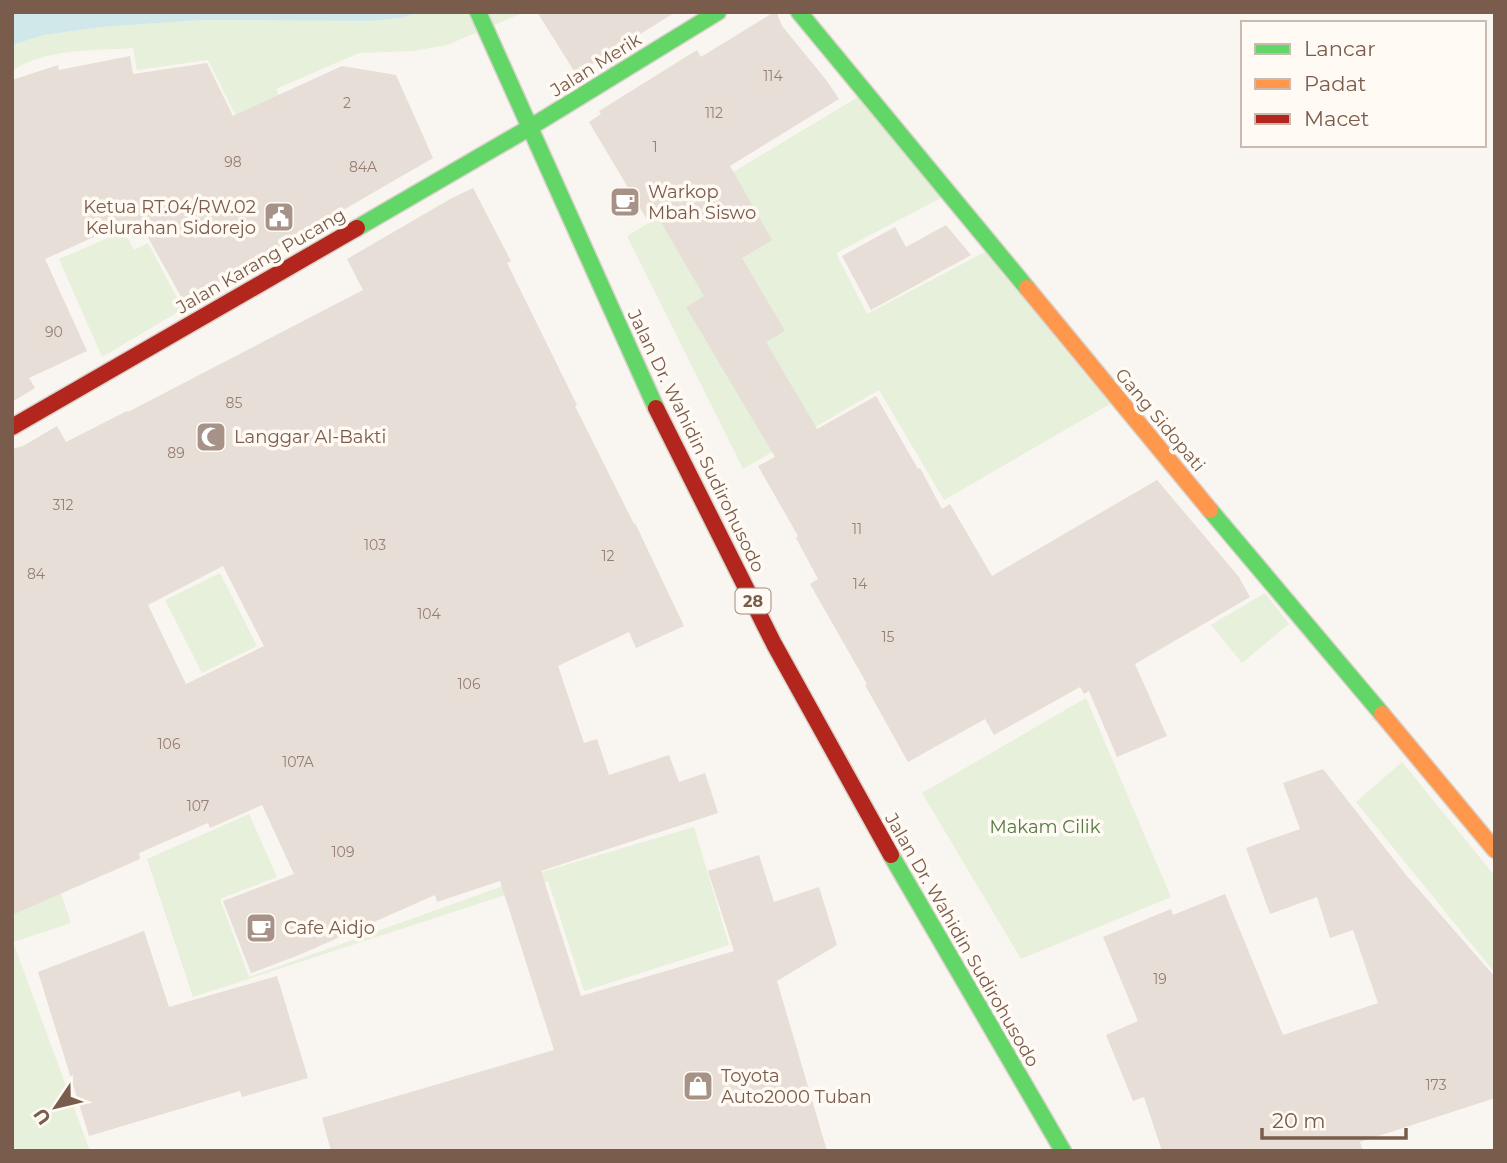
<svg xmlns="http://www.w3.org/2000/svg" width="1507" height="1163" viewBox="0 0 1507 1163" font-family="Montserrat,sans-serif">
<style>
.green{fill:#e7f0db}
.water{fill:#d0e8ea}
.building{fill:#e6ded7;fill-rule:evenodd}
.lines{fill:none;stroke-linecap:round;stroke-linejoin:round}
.fast-casing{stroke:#d9d2cb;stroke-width:19}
.slow-casing{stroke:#d9d2cb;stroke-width:19}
.jam-casing{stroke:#d9d2cb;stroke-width:19}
.fast{stroke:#63d668;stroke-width:16}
.slow{stroke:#ff974d;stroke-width:16}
.jam{stroke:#b3261e;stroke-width:16}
.labels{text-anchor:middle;stroke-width:7;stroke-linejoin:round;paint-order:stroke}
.number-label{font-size:14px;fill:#977e72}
.shield{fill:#fffaf3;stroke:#a28b7f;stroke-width:2}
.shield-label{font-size:16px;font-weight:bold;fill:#7a5c4d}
.street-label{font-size:18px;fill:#7a5c4d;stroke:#fffaf3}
.poi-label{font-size:18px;fill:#7a5c4d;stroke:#fffaf3;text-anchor:start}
.park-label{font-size:18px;fill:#537a41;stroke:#fffaf3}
</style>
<rect width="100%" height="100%" fill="#f9f5f0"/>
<!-- green -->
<path class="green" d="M 421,12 L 525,12 L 447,45 L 413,51 L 359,53 L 276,89 L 283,103 L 240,124 L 208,60 L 137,70 L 133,48 C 93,51 46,48 12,71 L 12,45 L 44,35 L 102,27 L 202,20 L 373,21 L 400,18 Z
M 858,97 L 941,198 L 836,253 L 867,314 L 985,252 L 1110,404 L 944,500 L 879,390 L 743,469 L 627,236 Z
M 124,231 L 134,250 L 148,243 L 183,309 L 102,357 L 59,259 Z
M 220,573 L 257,646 L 202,673 L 165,600 Z
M 1265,593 L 1289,624 L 1242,663 L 1211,625 Z
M 1086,698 L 1171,897 L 1021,959 L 922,793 Z
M 1402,762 L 1495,876 L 1495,973 L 1356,802 Z
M 249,814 L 277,877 L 220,899 L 249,977 L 545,871 L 694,827 L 729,945 L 584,991 L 548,881 L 193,997 L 147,859 Z
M 58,885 L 71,923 L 13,942 L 90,1151 L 12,1151 L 12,900 Z"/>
<!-- water -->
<path class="water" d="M 12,12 L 421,12 L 400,18 L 373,21 L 202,20 L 102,27 L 44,35 L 12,45 Z"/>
<!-- building -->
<path class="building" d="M 537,12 L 674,12 L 674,13 L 576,74 Z
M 774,12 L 778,12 L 778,16 L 782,26 L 827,81 L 839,99 L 730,166 L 772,240 L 742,258 L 785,331 L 766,342 L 817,429 L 876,396 L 918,469 L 920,468 L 942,509 L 950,504 L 992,576 L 1157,480 L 1239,577 L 1250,597 L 1135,664 L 1167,736 L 1117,757 L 1089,691 L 1084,694 L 1080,687 L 994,735 L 985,719 L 908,762 L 865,685 L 867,684 L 810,584 L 818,579 L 796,538 L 798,536 L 758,466 L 775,457 L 686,307 L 704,296 L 655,212 L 646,218 L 589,122 L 601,114 L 599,111 L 697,50 L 701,57 Z
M 130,56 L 133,74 L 207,63 L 233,116 L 342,66 L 396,75 L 433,158 L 184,302 L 145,232 L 133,238 L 125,223 L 45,259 L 87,351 L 29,378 L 35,388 L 12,402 L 12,80 L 58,65 L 59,70 Z
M 473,188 L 511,261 L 507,263 L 577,405 L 575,406 L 634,524 L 635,523 L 684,626 L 636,648 L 629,632 L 558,666 L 584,743 L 597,739 L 609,775 L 669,755 L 679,782 L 705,773 L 718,813 L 541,871 L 581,996 L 734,951 L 708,871 L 759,855 L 774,902 L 819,887 L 837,945 L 777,981 L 827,1151 L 331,1151 L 322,1118 L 554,1050 L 500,881 L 437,902 L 435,895 L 299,955 L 251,973 L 223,901 L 294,874 L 262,805 L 210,828 L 208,823 L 139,853 L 140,859 L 12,915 L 12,449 L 23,446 L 57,426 L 66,442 L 127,411 L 128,412 L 363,290 L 347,259 L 452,198 ZM 223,566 L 264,646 L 186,684 L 148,605 Z
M 946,225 L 971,255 L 871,310 L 842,256 L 895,227 L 906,247 Z
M 1323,769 L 1406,875 L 1495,977 L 1495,1098 L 1360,1142 L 1363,1151 L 1162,1151 L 1144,1097 L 1133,1101 L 1106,1035 L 1138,1021 L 1103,937 L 1171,909 L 1173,915 L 1225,894 L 1283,1035 L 1378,1003 L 1353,930 L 1330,938 L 1317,897 L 1270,914 L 1246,848 L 1300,829 L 1283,783 Z
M 144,931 L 169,1007 L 277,976 L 308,1078 L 242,1097 L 240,1091 L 89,1136 L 38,972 Z"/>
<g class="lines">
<!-- fast casing -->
<g class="fast-casing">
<path id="fast" d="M 478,12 L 656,408
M 799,12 L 1027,288
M 357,228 L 529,128 L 718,12
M 1210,510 L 1382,714
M 891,855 L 1063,1151"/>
</g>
<!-- slow casing -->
<g class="slow-casing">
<path id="slow" d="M 1027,288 L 1210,510
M 1382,714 L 1495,850"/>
</g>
<!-- jam casing -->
<g class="jam-casing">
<path id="jam" d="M 656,408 L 774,644 L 891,855
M 12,427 L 357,228"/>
</g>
<!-- fast -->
<use href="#fast" class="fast"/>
<!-- slow -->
<use href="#slow" class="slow"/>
<!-- jam -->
<use href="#jam" class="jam"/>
</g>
<!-- icons -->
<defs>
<g id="cafe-square" transform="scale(1.575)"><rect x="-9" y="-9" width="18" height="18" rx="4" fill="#a69286" stroke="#fffaf3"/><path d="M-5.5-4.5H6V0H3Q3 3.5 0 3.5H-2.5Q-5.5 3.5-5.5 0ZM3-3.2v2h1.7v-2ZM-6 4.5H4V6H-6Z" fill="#fff"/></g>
<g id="civic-square" transform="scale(1.575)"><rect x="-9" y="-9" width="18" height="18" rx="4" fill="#a69286" stroke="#fffaf3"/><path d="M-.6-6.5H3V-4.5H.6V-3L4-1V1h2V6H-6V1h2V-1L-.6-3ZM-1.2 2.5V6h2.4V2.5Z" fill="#fff"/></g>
<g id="mosque-square" transform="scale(1.575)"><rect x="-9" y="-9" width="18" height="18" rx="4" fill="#a69286" stroke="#fffaf3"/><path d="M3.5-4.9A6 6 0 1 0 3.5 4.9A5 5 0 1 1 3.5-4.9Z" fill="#fff"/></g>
<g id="shop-square" transform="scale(1.575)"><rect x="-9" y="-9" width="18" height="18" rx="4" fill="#a69286" stroke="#fffaf3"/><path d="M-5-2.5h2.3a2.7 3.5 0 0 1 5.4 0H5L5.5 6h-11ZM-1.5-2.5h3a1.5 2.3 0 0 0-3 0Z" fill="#fff"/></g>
</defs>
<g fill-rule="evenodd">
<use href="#cafe-square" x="625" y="202"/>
<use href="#civic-square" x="279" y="217"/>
<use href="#mosque-square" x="211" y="437"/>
<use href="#cafe-square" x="261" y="928"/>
<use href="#shop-square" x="698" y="1086"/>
</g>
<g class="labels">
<!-- number labels -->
<g class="number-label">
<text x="773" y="81">114</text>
<text x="347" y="108">2</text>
<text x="714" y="118">112</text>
<text x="655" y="152">1</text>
<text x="233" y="167">98</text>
<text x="363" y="172">84A</text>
<text x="54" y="337">90</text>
<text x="234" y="408">85</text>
<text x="176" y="458">89</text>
<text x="63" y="510">312</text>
<text x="857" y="534">11</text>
<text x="375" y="550">103</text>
<text x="608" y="561">12</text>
<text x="36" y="579">84</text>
<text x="860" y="589">14</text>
<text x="429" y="619">104</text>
<text x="888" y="642">15</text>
<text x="469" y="689">106</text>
<text x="169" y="749">106</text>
<text x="298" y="767">107A</text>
<text x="198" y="811">107</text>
<text x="343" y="857">109</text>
<text x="1160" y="984">19</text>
<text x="1436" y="1090">173</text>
</g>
<!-- shield labels -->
<rect class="shield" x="735.5" y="588.5" width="35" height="25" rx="5"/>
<g class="shield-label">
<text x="753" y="607">28</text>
</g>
<!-- street labels -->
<g class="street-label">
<text transform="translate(596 65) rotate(-32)" y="6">Jalan Merik</text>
<text transform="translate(261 261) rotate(-30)" y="6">Jalan Karang Pucang</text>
<text transform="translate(1160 420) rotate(50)" y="6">Gang Sidopati</text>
<text transform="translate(696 441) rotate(64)" y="6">Jalan Dr. Wahidin Sudirohusodo</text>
<text transform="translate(962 940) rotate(60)" y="6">Jalan Dr. Wahidin Sudirohusodo</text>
</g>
<!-- poi labels -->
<g class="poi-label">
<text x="648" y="198">Warkop<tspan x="648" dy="21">Mbah Siswo</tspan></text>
<text x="256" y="213" text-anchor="end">Ketua RT.04/RW.02<tspan x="256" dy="21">Kelurahan Sidorejo</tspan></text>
<text x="234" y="443">Langgar Al-Bakti</text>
<text x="284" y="934">Cafe Aidjo</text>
<text x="721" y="1082">Toyota<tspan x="721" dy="21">Auto2000 Tuban</tspan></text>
</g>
<!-- park labels -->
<g class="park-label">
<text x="1045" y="833">Makam Cilik</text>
</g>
</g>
<!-- border -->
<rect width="1507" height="1163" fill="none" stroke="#7a5c4d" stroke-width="28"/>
<!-- legend -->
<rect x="1241" y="21" width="245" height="126" fill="#fffaf3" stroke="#cabbb1" stroke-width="2"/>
<rect x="1255" y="44" width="35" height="10" fill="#63d668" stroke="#cabbb1" stroke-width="2"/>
<text x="1304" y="56" font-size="21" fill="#7a5c4d">Lancar</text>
<rect x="1255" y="79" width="35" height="10" fill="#ff974d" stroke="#cabbb1" stroke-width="2"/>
<text x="1304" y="91" font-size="21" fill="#7a5c4d">Padat</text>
<rect x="1255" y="114" width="35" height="10" fill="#b3261e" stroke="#cabbb1" stroke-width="2"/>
<text x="1304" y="126" font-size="21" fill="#7a5c4d">Macet</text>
<!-- north arrow -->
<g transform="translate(56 1107) rotate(235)" stroke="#fffaf3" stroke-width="5" paint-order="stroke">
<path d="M0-5L12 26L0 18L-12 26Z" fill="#7a5c4d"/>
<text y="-10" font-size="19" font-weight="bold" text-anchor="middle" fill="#7a5c4d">U</text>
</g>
<!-- scale -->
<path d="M1262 1128v10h144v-10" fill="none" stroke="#7a5c4d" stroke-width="3.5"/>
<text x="1272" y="1128" font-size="21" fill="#7a5c4d" stroke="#fffaf3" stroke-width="5" paint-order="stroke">20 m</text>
</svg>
